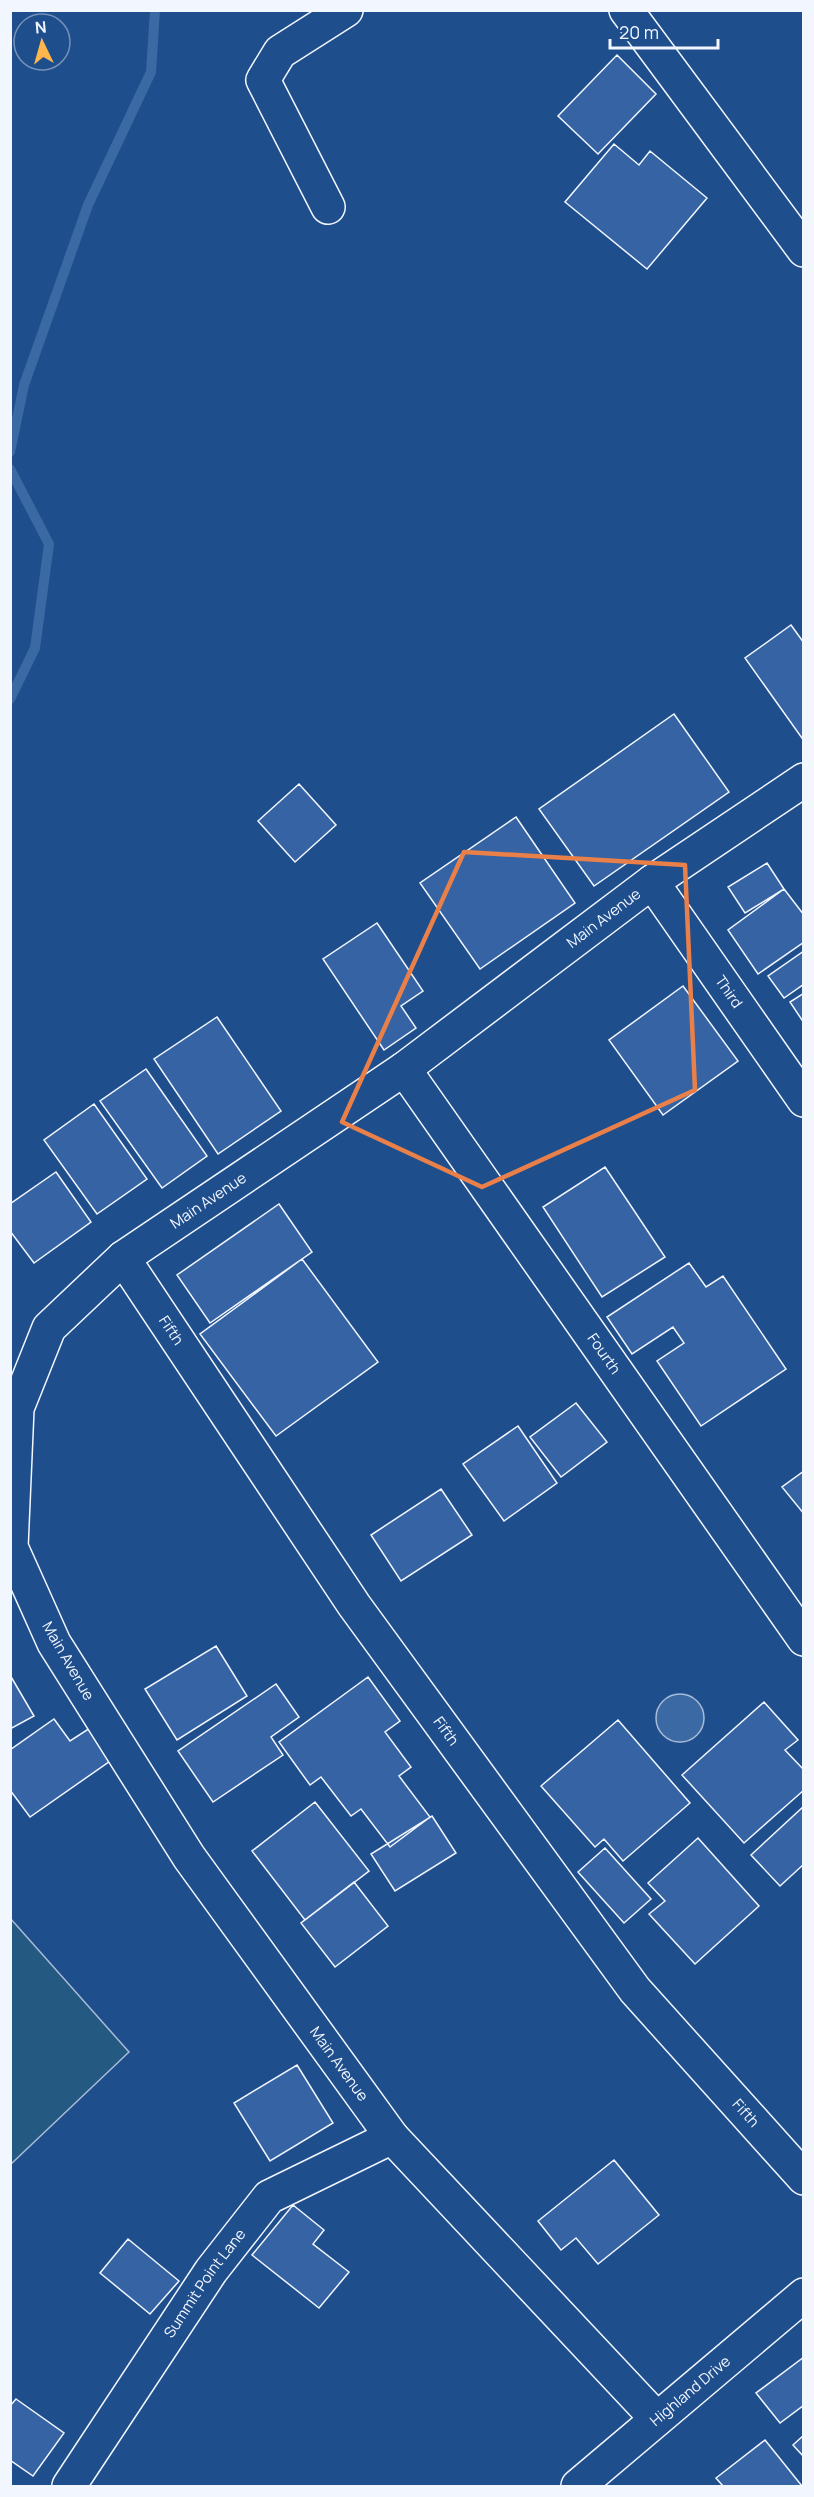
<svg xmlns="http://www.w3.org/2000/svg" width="814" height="2497" viewBox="0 0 814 2497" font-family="Manrope,sans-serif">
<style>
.green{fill:#245a82;stroke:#a8bbd7;stroke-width:1.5}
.water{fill:#3b69a3;stroke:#a8bbd7;stroke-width:1.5}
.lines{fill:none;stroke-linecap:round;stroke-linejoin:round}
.stream{stroke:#3b69a3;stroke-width:10}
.building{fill:#3563a3;stroke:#f2f6ff;stroke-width:1.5}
.minor-casing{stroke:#f2f6ff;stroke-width:36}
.minor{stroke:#1f4e8c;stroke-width:33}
.marked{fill:none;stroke:#ea8049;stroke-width:4.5;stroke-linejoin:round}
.labels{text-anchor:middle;stroke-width:4.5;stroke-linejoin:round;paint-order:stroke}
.street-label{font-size:15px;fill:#f2f6ff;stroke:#1f4e8c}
</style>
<rect width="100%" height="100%" fill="#1f4e8c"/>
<!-- green -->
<path class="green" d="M 10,1918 L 129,2052 L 11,2164 L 10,2164 Z"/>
<!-- water -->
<path class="water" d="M656 1718a24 24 0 1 1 48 0a24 24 0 1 1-48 0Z"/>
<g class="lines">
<!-- stream -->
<path class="stream" d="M 10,452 L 24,385 L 88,205 L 151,72 L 155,10
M 10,469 L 49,544 L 35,648 L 10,699"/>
</g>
<!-- building -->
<path class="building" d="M 617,55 L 656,94 L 598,154 L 558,116 Z
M 614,144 L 639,165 L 650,151 L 707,198 L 647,269 L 565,202 Z
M 791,625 L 804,643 L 804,741 L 745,658 Z
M 674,714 L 729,792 L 594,886 L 539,809 Z
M 299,784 L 336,825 L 295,862 L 258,821 Z
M 516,817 L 575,903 L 480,969 L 420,883 Z
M 767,863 L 784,889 L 745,913 L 728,887 Z
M 784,889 L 804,915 L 804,942 L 758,974 L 728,930 Z
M 377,923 L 423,991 L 401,1006 L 416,1028 L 384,1050 L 323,959 Z
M 804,951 L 804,984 L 784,998 L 768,976 Z
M 683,986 L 738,1061 L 663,1115 L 609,1040 Z
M 804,993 L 804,1023 L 790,1002 Z
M 217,1017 L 281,1111 L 218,1154 L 154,1059 Z
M 146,1069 L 207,1156 L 162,1188 L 100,1101 Z
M 94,1104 L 147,1179 L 97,1214 L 44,1140 Z
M 605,1167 L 665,1257 L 602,1297 L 543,1207 Z
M 56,1172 L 91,1222 L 34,1263 L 10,1231 L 10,1204 Z
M 279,1204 L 312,1252 L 210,1323 L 177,1275 Z
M 302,1259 L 378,1362 L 276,1436 L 200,1334 Z
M 689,1263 L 706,1287 L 723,1276 L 786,1369 L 701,1426 L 657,1361 L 684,1343 L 673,1327 L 632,1354 L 607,1317 Z
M 576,1403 L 607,1442 L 561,1477 L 530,1437 Z
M 518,1426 L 557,1483 L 504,1521 L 463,1464 Z
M 804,1471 L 804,1514 L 782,1487 Z
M 441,1489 L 472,1535 L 401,1581 L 371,1535 Z
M 216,1646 L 247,1696 L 177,1740 L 145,1689 Z
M 10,1675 L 34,1716 L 10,1729 Z
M 368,1677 L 400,1721 L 385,1732 L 411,1767 L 399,1776 L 430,1817 L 390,1847 L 361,1809 L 351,1816 L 321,1777 L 310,1785 L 279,1742 Z
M 276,1684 L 299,1717 L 271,1737 L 283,1755 L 213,1802 L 178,1751 Z
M 764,1702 L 798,1740 L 785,1750 L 804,1770 L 804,1790 L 744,1843 L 682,1775 Z
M 54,1719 L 70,1741 L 90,1728 L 113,1759 L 30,1817 L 10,1790 L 10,1750 Z
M 618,1720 L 690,1803 L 623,1861 L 604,1839 L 595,1847 L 541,1786 Z
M 315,1802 L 369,1871 L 305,1920 L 252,1851 Z
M 803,1807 L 804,1864 L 780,1886 L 751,1855 Z
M 432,1816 L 456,1853 L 395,1891 L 371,1854 Z
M 698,1838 L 759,1906 L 695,1964 L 649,1914 L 665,1901 L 648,1883 Z
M 605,1848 L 651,1899 L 624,1923 L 578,1872 Z
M 354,1882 L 388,1926 L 335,1967 L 301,1923 Z
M 297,2065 L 333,2123 L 270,2161 L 234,2103 Z
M 614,2160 L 659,2215 L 598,2264 L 576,2238 L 561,2250 L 538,2221 Z
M 293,2205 L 324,2230 L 313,2244 L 349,2272 L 319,2308 L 252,2255 Z
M 128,2239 L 179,2281 L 150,2314 L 100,2273 Z
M 804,2357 L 804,2405 L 780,2423 L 756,2393 Z
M 16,2399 L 64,2433 L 33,2476 L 10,2460 L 10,2406 Z
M 804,2435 L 804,2457 L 793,2445 Z
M 765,2440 L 802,2486 L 723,2486 L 716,2478 Z"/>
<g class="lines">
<!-- minor casing -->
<g class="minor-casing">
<g id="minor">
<path d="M 626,10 L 804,250"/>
<path d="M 328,207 L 263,80 L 280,52 L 346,10"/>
<path id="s1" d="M 652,882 L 804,1100"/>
<path id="s2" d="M 404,1069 L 804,1639"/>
<path id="s3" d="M 123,1258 L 354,1605 L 635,1990 L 804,2178"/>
<path id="s4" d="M 657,2419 L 392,2137 L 189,1857 L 54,1643 L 11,1547 L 17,1408 L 49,1328 L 123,1258 L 404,1069 L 652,882 L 804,780"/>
<path id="s5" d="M 69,2486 L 211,2271 L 269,2197 L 392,2137"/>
<path id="s6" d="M 578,2486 L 804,2295"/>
</g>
</g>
<!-- minor -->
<use href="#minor" class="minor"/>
</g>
<!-- marked area -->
<path class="marked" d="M 464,852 L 685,865 L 695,1090 L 482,1187 L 342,1122 Z"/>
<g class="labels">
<!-- street labels -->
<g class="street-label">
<text dy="5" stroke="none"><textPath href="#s4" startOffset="2007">Main Avenue</textPath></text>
<text dy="5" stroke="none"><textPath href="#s1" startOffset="134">Third</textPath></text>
<text dy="5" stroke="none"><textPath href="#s4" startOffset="1521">Main Avenue</textPath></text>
<text dy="5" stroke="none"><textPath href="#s3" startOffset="87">Fifth</textPath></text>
<text dy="5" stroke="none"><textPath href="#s2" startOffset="348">Fourth</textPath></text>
<text transform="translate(68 1661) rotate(60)" y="5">Main Avenue</text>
<text dy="5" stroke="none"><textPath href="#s3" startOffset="573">Fifth</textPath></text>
<text transform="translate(339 2064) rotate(54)" y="5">Main Avenue</text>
<text dy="5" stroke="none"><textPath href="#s3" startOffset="1059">Fifth</textPath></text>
<text dy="5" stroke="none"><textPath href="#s5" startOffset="244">Summit Point Lane</textPath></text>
<text dy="5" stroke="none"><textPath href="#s6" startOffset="147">Highland Drive</textPath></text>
</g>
</g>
<!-- border -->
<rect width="814" height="2497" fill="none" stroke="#f2f6ff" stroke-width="24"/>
<!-- north arrow -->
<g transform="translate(42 42) rotate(355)"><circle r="28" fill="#1f4e8c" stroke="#7391ba" stroke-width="1.5"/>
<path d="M0-4.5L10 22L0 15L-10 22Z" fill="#ffb74d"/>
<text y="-9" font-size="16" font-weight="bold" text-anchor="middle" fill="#f2f6ff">N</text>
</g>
<!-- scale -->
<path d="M610 39v9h108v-9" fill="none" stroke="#f2f6ff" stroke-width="3"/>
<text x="619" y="39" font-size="18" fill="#f2f6ff" stroke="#1f4e8c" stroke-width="4.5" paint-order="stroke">20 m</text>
</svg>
